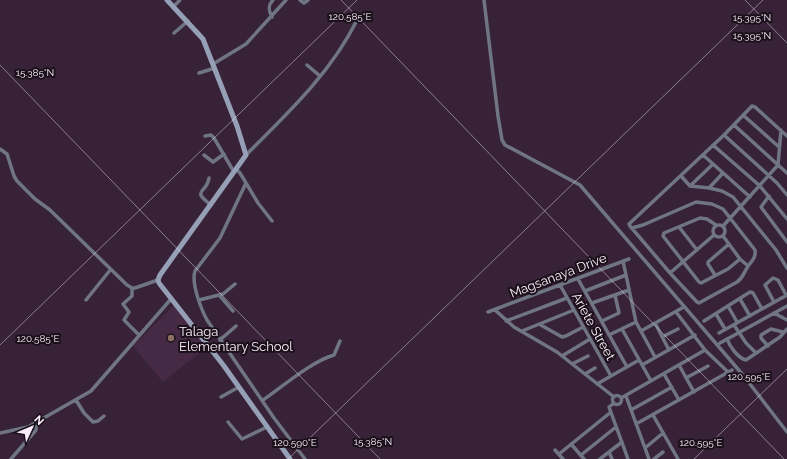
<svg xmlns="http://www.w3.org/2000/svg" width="787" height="459" viewBox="0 0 787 459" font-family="Raleway,sans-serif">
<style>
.built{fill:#462a45}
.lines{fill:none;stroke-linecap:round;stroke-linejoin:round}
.street{stroke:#6f7583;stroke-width:3.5}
.secondary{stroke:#959fb5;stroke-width:5}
.ticks{fill:none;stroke:#faecfa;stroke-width:1;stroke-opacity:0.45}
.education-dot{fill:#8d6e63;stroke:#1a101a;stroke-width:1.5}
.labels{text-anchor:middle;stroke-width:4;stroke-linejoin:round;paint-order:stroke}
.street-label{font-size:13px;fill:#faecfa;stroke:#1a101a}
.poi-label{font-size:13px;fill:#faecfa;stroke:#1a101a;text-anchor:start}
.ticks-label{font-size:10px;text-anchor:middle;fill:#faecfa;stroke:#1a101a;stroke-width:4;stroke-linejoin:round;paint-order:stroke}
</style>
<rect width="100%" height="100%" fill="#382238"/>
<!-- built -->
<path class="built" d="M 174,305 L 207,347 L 163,382 L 133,346 Z"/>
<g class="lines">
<!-- street -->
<path class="street" d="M 300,0 L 304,3 L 308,0
M 484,0 L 498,116 L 502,140 L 505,145 L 580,185 L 743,375 L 787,432
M 173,7 L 180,0
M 272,17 C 268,10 268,5 273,0
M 174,33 L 188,21
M 213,64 L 246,44 L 286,0
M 307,65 L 320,76
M 199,73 L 215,68
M 743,115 L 779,147
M 734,125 L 787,173
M 724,135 L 777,183 L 787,195
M 205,136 L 211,135 L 214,138 L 234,172
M 713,145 L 760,186 L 787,219
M 0,149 L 7,154 L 14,176 L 17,181 L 35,199 L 50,210 L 127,285 L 132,288 L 135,288 L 158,280
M 204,155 L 213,162 L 224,154
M 246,155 C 287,114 331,73 357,20
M 703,155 L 750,197
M 236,169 L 240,173 L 246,183 L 220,238 L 195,271 C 191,283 201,309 207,320 L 274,418 L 305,459
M 681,176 L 690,186 L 709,188 L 722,191 L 733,197 L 776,250 L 787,268
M 209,178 C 207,194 190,189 211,205
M 246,183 L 258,203 L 272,221
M 690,186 L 713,164
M 709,188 L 723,173
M 769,196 L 761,207 L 787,242
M713 231a6 6 0 1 1 12 0a6 6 0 1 1-12 0Z
M 716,225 L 707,219 L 700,218 L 664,233 L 663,236 L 699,282 L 701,283 L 728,269 L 740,259
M 723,226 L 778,165 L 781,130
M 679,227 L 697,250
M 632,228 L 643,225 L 696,202 L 712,204 L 723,209 L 755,250 C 756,259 751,261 747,268 C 743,274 743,278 737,282 L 699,303 L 697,302 L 670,273 L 630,226 L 629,224 L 724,135 L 752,106 L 755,107 L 787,136
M 723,236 L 740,259 L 748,266
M 623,261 L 636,322 L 655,357
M 670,273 L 714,235
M 715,275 L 708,264 L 708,262 L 729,244
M 578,279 L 627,367
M 560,285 L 611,376
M 132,288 L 132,296 L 123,304 L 129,312 L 124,320 L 139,335
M 585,291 L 626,275
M 220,296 L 233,311
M 740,299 L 750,316
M 86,300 L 111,269
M 199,300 L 223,294 L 235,284
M 774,302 L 765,285 L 773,278 L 778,280 L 786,295
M 592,303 L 629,290
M 728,306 L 737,322
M 495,310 L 514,327 L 557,352 L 614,397
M 488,312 L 629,259
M 676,312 L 705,350 L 728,372
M 774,313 L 787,320
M 716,314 L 725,329
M 506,321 L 567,298
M 602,321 L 619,313 L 615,295
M 704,321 L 750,292 L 753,293 L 762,309
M 655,323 L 669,350
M 539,324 L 562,337 L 566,336 L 583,327
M 734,325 L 746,343 L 756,353
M 622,329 L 651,381
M 522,331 L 574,310
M 641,331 L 682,308
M 719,333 L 787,295
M 609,335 L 636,322
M 662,337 L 678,329
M 727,339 C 730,347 738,358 746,360 L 780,337 L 787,329
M 220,340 L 236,326
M 720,343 L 787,306
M 768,346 L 761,338 L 761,335 L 771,329 L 783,332
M 562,356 L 590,339
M 572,364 L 588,356
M 642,365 L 695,335
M 679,365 L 694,392
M 585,374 L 595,368
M 664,374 L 679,400
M 686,378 L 708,366
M 597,384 L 639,360
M612.5 400a4.5 4.5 0 1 1 9 0a4.5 4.5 0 1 1-9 0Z
M 626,396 L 649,459
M 221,397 L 239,387
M 621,398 L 705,350
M 76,400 L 84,413 L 93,422 L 98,421 L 104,416
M 263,400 C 282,387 312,361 334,355 L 340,341
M 614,403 L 609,407 L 628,459
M 631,410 L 672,387
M 653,415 L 678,459
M 228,422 L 242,439 L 267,427
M 636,424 L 732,370
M 0,433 L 28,427 L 91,391 L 171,299
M 571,444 L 584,459
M 645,448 L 663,433
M 555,450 L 563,459
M 609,452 L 612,459
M 559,454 L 611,412
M 581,455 L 616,427
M 11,459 L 36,430 L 36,423
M 600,459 L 622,442
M 654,459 L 663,452"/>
<!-- secondary -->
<path class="secondary" d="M 167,0 L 203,39 L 237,126 L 246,155 L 160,275 L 158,280 L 159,283 L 224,366 L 290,459"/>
</g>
<!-- ticks -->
<path class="ticks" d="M 341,0 L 784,459M 745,0 L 787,43M 0,65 L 380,459M 0,345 L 357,0M 288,459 L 763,0M 694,459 L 787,369"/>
<!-- markers -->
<circle class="education-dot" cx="171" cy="338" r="4"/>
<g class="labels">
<!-- street labels -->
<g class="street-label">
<text transform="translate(558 275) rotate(-21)" y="5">Magsanaya Drive</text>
<text transform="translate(594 326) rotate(61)" y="5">Ariete Street</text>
</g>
<!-- poi labels -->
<g class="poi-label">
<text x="179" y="336">Talaga<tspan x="179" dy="15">Elementary School</tspan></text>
</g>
</g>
<g class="ticks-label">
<text x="350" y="20">120.585°E</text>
<text x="752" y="21">15.395°N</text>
<text x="752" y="39">15.395°N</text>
<text x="35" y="76">15.385°N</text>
<text x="38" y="342">120.585°E</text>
<text x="749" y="380">120.595°E</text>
<text x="373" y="445">15.385°N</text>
<text x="295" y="446">120.590°E</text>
<text x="701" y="446">120.595°E</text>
</g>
<!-- north arrow -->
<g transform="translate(32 427) rotate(46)" stroke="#1a101a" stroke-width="3" paint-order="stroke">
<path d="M0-3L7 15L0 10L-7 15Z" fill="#faecfa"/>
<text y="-6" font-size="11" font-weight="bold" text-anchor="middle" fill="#faecfa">N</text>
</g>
</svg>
